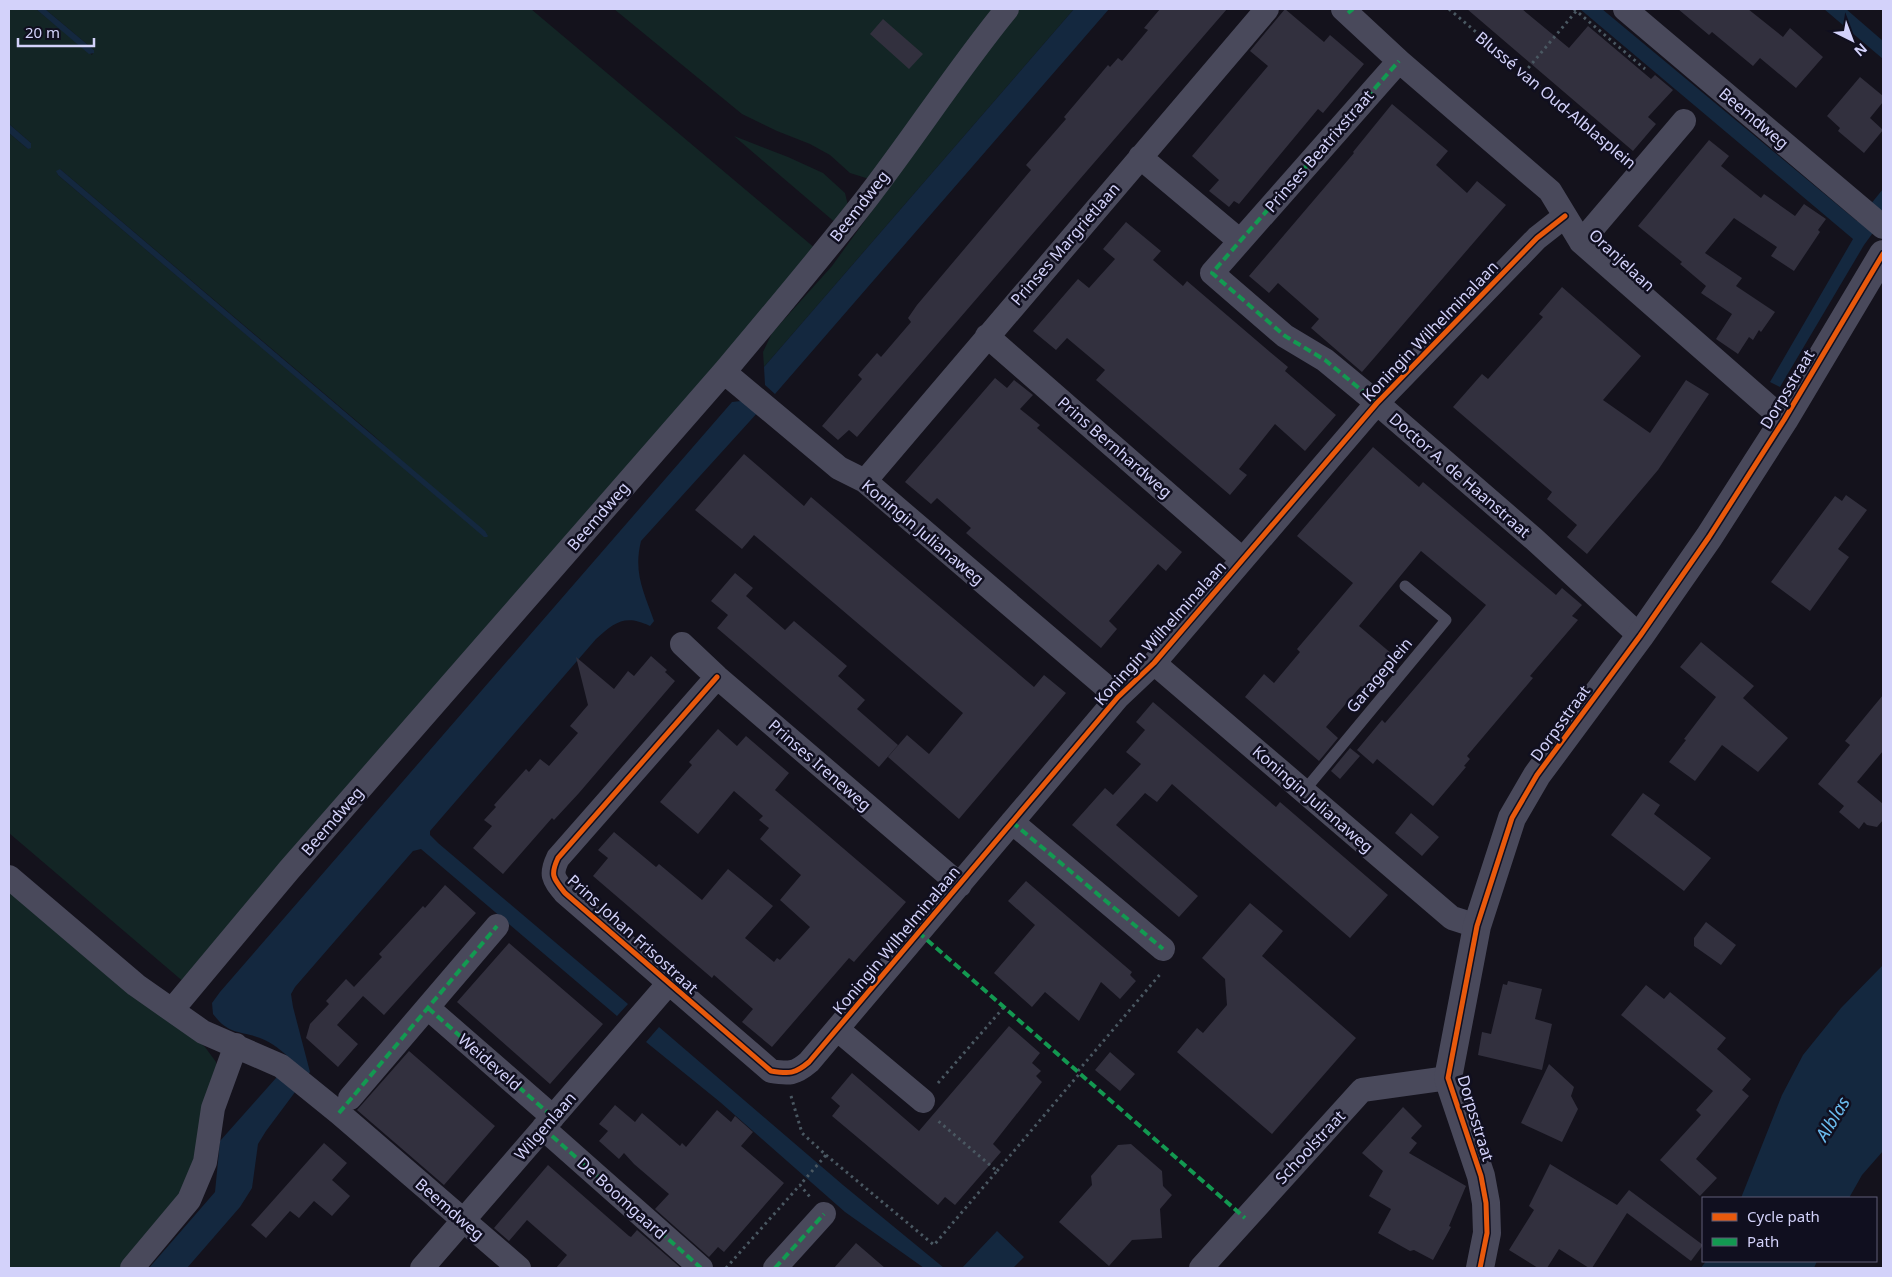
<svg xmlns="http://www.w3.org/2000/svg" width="1892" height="1277" viewBox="0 0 1892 1277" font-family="'Noto Sans',sans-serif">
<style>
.green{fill:#132525;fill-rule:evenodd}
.water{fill:#14283f}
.building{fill:#32303e}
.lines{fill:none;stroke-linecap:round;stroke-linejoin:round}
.path{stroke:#4a5862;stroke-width:3;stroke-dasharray:2.5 4;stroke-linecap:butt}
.service{stroke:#49495b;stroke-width:11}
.minor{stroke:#49495b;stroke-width:24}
.tertiary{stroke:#49495b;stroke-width:28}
.quiet{stroke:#139951;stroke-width:4;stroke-dasharray:8 4;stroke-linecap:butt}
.cycleway-casing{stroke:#100f1f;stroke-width:8}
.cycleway{stroke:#e8590c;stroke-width:5}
.labels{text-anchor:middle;stroke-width:5;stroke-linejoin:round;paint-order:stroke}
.street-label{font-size:16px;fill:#d3d2fa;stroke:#100f1f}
.water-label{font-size:18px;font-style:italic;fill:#6bbcef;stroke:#100f1f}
</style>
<rect width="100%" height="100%" fill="#14121c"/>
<!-- green -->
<path class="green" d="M 9,9 L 36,9 L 92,55 L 94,50 L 45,9 L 531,9 L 816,249 L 192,989 L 9,833 L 9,133 L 28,149 L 31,143 L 9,124 ZM 60,169 L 373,435 L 484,536 L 58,175 L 57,173 Z
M 614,9 L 1000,9 L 876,177 L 866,178 L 850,173 L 830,155 L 810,144 L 777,131 L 742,114 Z
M 1018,9 L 1074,9 L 764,367 L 763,352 L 772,333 L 832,266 Z
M 734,136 L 788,157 L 823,173 L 845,193 L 849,210 L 837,224 Z
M 9,879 L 162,1008 L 205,1047 L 216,1062 L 216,1071 L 199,1179 L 121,1268 L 9,1268 Z"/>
<!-- water -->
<path class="water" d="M 36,9 L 45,9 L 94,50 L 94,53 L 89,54 Z
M 1074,9 L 1109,9 L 775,394 L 765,385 L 764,367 Z
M 1580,9 L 1602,9 L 1857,221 L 1883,189 L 1883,219 L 1864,245 L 1780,387 L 1770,382 L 1853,239 Z
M 1824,9 L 1846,9 L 1883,41 L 1883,59 Z
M 9,124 L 31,143 L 31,148 L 28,149 L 9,133 Z
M 60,169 L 485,531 L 488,536 L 487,537 L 484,537 L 58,175 L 56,171 Z
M 741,401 L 759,411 L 641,541 C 633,573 644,592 654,621 L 650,626 C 625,614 615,622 596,639 L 430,831 L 430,835 L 438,843 L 628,1004 L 617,1016 L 421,849 L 413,851 L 295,987 L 291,994 L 293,1007 L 310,1072 L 266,1131 L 258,1144 L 252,1188 L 240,1207 L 187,1268 L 149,1268 L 215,1192 L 220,1141 L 292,1060 C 282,1051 273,1043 260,1038 C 238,1030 229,1035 213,1014 L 212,1003 L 220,992 L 732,402 Z
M 1883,965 L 1883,1151 L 1862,1175 L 1849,1198 L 1741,1198 L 1782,1095 L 1803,1055 L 1841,1008 Z
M 659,1027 L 843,1185 L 944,1268 L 924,1268 L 845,1212 L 720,1102 L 646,1042 Z
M 997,1231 L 1024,1257 L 1013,1268 L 962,1268 Z
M 1706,1261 L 1817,1261 L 1814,1268 L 1701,1268 Z"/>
<!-- building -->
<path class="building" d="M 1160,9 L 1227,9 L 857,437 L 849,430 L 838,440 L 822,426 L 862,379 L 858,375 L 877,353 L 881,357 L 911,322 L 908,318 L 917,305 L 1031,170 L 1026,165 L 1066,119 L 1064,117 L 1108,65 L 1110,67 L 1118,58 L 1122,61 L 1148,30 L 1144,28 Z
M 1285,9 L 1324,42 L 1330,35 L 1364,64 L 1323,113 L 1318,109 L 1239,204 L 1234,201 L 1229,207 L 1209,191 L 1219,180 L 1192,156 L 1268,66 L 1250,51 Z
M 1467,9 L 1522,9 L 1569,48 L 1588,26 L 1651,79 L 1655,75 L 1673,90 L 1648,117 L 1656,124 L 1633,151 Z
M 1678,9 L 1748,9 L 1783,37 L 1790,28 L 1823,57 L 1796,88 L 1760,58 L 1753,66 L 1712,32 L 1709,35 Z
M 883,19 L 923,54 L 909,69 L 870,34 Z
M 1860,77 L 1883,96 L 1883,102 L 1870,118 L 1883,130 L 1864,153 L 1838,131 L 1840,128 L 1827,116 Z
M 1392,104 L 1448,151 L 1436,165 L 1467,193 L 1477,181 L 1506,205 L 1362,372 L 1311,328 L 1319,319 L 1278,283 L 1269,293 L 1249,276 L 1354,153 L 1353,152 Z
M 1709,140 L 1729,156 L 1721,166 L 1761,198 L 1764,194 L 1795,216 L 1804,204 L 1826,219 L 1818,230 L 1820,232 L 1794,271 L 1771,256 L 1777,247 L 1734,218 L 1705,253 L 1742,278 L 1736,286 L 1775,312 L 1761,332 L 1759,330 L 1753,340 L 1749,337 L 1738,354 L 1716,339 L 1732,314 L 1701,293 L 1706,286 L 1680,264 L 1682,262 L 1638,226 Z
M 1126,222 L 1161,251 L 1153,260 L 1183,286 L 1187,281 L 1270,352 L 1288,367 L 1285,371 L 1336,415 L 1305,451 L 1275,424 L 1239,469 L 1247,475 L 1230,495 L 1096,380 L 1105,370 L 1067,338 L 1056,350 L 1033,331 L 1078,279 L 1089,288 L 1115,259 L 1103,249 Z
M 1562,287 L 1641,356 L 1603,400 L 1650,433 L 1686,380 L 1709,394 L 1658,470 L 1587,554 L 1567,537 L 1577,525 L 1547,499 L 1552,492 L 1453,407 L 1482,374 L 1488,379 L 1543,317 L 1539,314 Z
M 995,378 L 1007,388 L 1014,380 L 1033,395 L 1020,409 L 1040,425 L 1037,428 L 1182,552 L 1166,571 L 1158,564 L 1109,621 L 1117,629 L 1101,648 L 966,533 L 971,528 L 937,498 L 931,504 L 905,482 Z
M 1373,447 L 1419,487 L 1423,482 L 1556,595 L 1562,588 L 1582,605 L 1572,616 L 1578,620 L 1530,676 L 1533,678 L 1467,756 L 1470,759 L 1464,766 L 1466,767 L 1433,806 L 1377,759 L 1373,764 L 1357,750 L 1382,720 L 1385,723 L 1486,605 L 1421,551 L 1359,626 L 1392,654 L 1364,688 L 1361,686 L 1326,727 L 1338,738 L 1319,761 L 1245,697 L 1264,674 L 1274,683 L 1300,652 L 1297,649 L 1353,583 L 1297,536 Z
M 744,454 L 804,506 L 811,497 L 1034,687 L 1044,675 L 1066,693 L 959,819 L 888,757 L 907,735 L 929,754 L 963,713 L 754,535 L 742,549 L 695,510 Z
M 1846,495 L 1867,510 L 1838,549 L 1849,557 L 1810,611 L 1771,582 L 1835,496 L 1842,501 Z
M 735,573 L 753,588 L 746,596 L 785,630 L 794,621 L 847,666 L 838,676 L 865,700 L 857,709 L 898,745 L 879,767 L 717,628 L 728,615 L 711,601 Z
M 1701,642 L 1754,686 L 1743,698 L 1788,738 L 1758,772 L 1722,745 L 1695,781 L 1669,762 L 1686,740 L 1684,739 L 1716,697 L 1680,667 Z
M 651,656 L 667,670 L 665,672 L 675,681 L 579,793 L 554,820 L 552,818 L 503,874 L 473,848 L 492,826 L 484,820 L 496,807 L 494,805 L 526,769 L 529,772 L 540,759 L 549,766 L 578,733 L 570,726 L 588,705 L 576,657 L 614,689 L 628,671 L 634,676 Z
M 1883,695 L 1883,751 L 1857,782 L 1883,804 L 1883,820 L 1877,827 L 1867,825 L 1864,822 L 1859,829 L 1839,812 L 1844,806 L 1818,784 L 1850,745 L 1845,741 Z
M 1153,702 L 1276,807 L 1280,802 L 1388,895 L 1350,938 L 1172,784 L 1157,802 L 1145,793 L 1116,825 L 1198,896 L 1179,917 L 1072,825 L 1105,788 L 1113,795 L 1141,764 L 1126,752 L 1145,730 L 1136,722 Z
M 718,729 L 737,746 L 746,736 L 789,773 L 775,790 L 906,902 L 854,962 L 849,958 L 772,1047 L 742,1022 L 753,1009 L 714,975 L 712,978 L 593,876 L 608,858 L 598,850 L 614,832 L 656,867 L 659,864 L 702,900 L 728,869 L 773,906 L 745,938 L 774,962 L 777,958 L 780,960 L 810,927 L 780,900 L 801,875 L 760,839 L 769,828 L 759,820 L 763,816 L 734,791 L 698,834 L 660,802 L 692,765 L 689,762 Z
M 1350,748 L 1360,756 L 1340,779 L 1331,771 Z
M 1643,793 L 1660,805 L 1654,814 L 1711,858 L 1684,891 L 1611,835 Z
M 1411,813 L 1439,837 L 1422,856 L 1395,833 Z
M 1026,881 L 1132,972 L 1130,975 L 1136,981 L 1120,999 L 1101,982 L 1079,1021 L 1045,992 L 1032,1007 L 994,973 L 1035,925 L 1008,901 Z
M 445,885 L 476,913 L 384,1015 L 363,996 L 337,1025 L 358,1044 L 338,1067 L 306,1038 L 310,1024 L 329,1004 L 326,1001 L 346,979 L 354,987 L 382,957 L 379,954 L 423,906 L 425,908 Z
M 1250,903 L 1283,931 L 1262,956 L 1356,1038 L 1272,1134 L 1177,1052 L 1197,1028 L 1203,1033 L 1227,1005 L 1225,979 L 1202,958 Z
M 1706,922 L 1736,945 L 1721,965 L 1694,946 L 1694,938 Z
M 509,943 L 603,1024 L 550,1084 L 457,1002 Z
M 1508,981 L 1542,989 L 1535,1019 L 1552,1024 L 1542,1070 L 1478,1055 L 1482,1032 L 1491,1034 L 1503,984 L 1507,985 Z
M 1646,985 L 1664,999 L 1670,992 L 1726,1038 L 1717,1049 L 1751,1079 L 1742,1090 L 1749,1096 L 1696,1159 L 1717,1178 L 1700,1196 L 1660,1160 L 1701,1115 L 1696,1110 L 1713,1091 L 1621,1015 Z
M 1009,1026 L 1040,1053 L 1032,1063 L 1041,1071 L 1036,1076 L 1042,1082 L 993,1144 L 1001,1152 L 955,1205 L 945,1197 L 938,1205 L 832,1116 L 840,1106 L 831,1098 L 852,1073 L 919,1131 Z
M 409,1051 L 495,1126 L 444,1185 L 357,1110 Z
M 1110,1052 L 1135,1074 L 1120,1091 L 1095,1070 Z
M 1549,1064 L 1574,1087 L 1571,1096 L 1578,1109 L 1562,1142 L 1521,1123 Z
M 615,1105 L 635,1122 L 642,1113 L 680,1146 L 682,1143 L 686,1147 L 717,1110 L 731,1122 L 735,1116 L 753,1132 L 741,1146 L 784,1183 L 724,1252 L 718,1247 L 709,1257 L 655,1209 L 669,1194 L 634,1164 L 624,1153 L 619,1159 L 599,1141 L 608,1131 L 599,1124 Z
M 1403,1107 L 1422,1126 L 1411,1138 L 1417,1143 L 1409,1153 L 1466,1186 L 1449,1226 L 1451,1227 L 1433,1260 L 1414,1250 L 1410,1251 L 1378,1233 L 1391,1209 L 1369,1196 L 1383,1171 L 1362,1153 Z
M 324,1143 L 347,1163 L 332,1180 L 350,1196 L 332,1216 L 314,1201 L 299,1218 L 290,1211 L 266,1238 L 251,1225 Z
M 1131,1144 L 1162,1171 L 1163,1186 L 1172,1195 L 1160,1209 L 1162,1238 L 1132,1240 L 1109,1266 L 1059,1222 L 1092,1185 L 1091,1176 L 1118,1145 Z
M 1550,1164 L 1617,1205 L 1629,1190 L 1703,1245 L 1691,1261 L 1627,1213 L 1592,1268 L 1589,1268 L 1559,1249 L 1547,1268 L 1538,1268 L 1509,1250 L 1534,1210 L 1529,1206 Z
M 548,1165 L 629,1236 L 631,1237 L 637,1230 L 681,1268 L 556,1268 L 567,1255 L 527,1220 L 509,1241 L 494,1228 Z
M 856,1243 L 885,1268 L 834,1268 Z"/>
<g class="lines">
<!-- path -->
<path class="path" d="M 1449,9 L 1623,157
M 1574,9 L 1645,69
M 1524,73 L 1578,9
M 1078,1071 L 1162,972
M 938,1083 L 1004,1007
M 791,1096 L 802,1133 L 826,1155 L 800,1185
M 826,1155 L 934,1245 L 997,1171 L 937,1120
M 997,1171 L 1080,1073
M 726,1268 L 800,1185 L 810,1197"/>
<!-- service -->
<path class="service" d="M 1304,791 L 1446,620 L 1405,586"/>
<!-- minor -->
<path class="minor" d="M 1343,9 L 1399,61 L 1550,191 L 1581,242 L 1784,420
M 1625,9 L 1883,227
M 1399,61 L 1212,273 L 1285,336 L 1325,360 L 1377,403 L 1534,539 L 1640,636
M 1140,157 L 1240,241
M 1581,242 L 1684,121
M 987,336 L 1242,559
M 724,372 L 839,468 L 865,481 L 1118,697
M 865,481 L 1267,9
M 682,644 L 717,677 L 960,885
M 1154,663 L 1452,918 L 1477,926
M 717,677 L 558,858 C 550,875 553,878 565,893 L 771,1071 C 789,1074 795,1074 809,1062 L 1118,697 L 1154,663 L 1377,403 L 1537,238 L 1565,216
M 1012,822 L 1163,949
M 9,877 L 136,985 L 203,1032 L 281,1066 L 339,1113 L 519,1268
M 428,1008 L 553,1117
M 172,1010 L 289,870 L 724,372 C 772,315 821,257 867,198 C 915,136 957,70 1007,9
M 837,1029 L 923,1101
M 350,1098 L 497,926
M 543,1128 L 701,1268
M 132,1268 L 189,1200 L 205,1162 L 213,1108 L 236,1045
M 422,1268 L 669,983
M 775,1268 L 824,1214
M 1201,1268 L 1362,1090 L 1448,1078"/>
<!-- tertiary -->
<path class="tertiary" d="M 1480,1268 L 1487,1233 L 1486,1203 L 1481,1176 L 1448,1078 L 1477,926 L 1512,818 L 1537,775 L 1640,636 L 1709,537 L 1784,420 L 1883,254"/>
<!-- quiet -->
<path class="quiet" d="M 1348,13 L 1353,9
M 1377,403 L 1325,360 L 1285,336 L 1212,273 L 1399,61
M 1012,822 L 1163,949
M 918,932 L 1245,1218
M 428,1008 L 553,1117
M 339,1113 L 497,926
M 543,1128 L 701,1268
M 775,1268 L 824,1214"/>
<!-- cycleway casing -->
<g class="cycleway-casing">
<path id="cycleway" d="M 717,677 L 558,858 C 550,875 553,878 565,893 L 771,1071 C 789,1074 795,1074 809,1062 L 1118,697 L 1154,663 L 1377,403 L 1537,238 L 1565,216
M 1480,1268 L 1487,1233 L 1486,1203 L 1481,1176 L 1448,1078 L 1477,926 L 1512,818 L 1537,775 L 1640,636 L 1709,537 L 1784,420 L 1883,254"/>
</g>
<!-- cycleway -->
<use href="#cycleway" class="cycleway"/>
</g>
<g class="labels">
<!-- street labels -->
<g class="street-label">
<text transform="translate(1556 100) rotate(40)" y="6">Blussé van Oud-Alblasplein</text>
<text transform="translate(1754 118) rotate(40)" y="6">Beemdweg</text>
<text transform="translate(1319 151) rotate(-49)" y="6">Prinses Beatrixstraat</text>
<text transform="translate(859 206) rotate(-52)" y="6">Beemdweg</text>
<text transform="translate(1065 244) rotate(-49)" y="6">Prinses Margrietlaan</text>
<text transform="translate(1622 260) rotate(43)" y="6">Oranjelaan</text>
<text transform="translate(1430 331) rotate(-46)" y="6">Koningin Wilhelminalaan</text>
<text transform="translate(1787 389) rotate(-59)" y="6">Dorpsstraat</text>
<text transform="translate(1115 447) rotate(41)" y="6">Prins Bernhardweg</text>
<text transform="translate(1460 475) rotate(41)" y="6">Doctor A. de Haanstraat</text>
<text transform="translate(598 516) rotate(-49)" y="6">Beemdweg</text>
<text transform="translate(923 532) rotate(40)" y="6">Koningin Julianaweg</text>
<text transform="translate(1160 633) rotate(-48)" y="6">Koningin Wilhelminalaan</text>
<text transform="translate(1379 675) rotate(-50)" y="6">Garageplein</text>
<text transform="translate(1560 723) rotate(-54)" y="6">Dorpsstraat</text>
<text transform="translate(820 765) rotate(41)" y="6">Prinses Ireneweg</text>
<text transform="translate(1313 799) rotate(41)" y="6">Koningin Julianaweg</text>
<text transform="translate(332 821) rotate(-49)" y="6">Beemdweg</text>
<text transform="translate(633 934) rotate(42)" y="6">Prins Johan Frisostraat</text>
<text transform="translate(896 940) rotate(-50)" y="6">Koningin Wilhelminalaan</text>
<text transform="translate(490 1062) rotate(41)" y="6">Weideveld</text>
<text transform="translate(1476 1118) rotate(73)" y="6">Dorpsstraat</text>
<text transform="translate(545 1126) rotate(-49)" y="6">Wilgenlaan</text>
<text transform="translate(1310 1147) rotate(-47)" y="6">Schoolstraat</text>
<text transform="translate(622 1198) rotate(42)" y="6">De Boomgaard</text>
<text transform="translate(450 1209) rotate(41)" y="6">Beemdweg</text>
</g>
<!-- water labels -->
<g class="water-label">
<text transform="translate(1833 1119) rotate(-59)" y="6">Alblas</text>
</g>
</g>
<!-- border -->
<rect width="1892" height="1277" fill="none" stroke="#d3d2fa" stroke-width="20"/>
<!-- legend -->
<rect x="1702" y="1197" width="175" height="65" fill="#100f1f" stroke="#5e5d77"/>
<rect x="1712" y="1213" width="25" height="8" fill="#e8590c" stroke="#5e5d77"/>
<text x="1747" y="1222" font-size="15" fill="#d3d2fa">Cycle path</text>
<rect x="1712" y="1238" width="25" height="8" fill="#139951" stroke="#5e5d77"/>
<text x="1747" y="1247" font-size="15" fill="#d3d2fa">Path</text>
<!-- north arrow -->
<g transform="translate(1852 40) rotate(138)" stroke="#100f1f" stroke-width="4" paint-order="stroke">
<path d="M0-4L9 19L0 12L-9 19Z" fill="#d3d2fa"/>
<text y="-8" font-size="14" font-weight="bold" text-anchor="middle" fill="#d3d2fa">N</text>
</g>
<!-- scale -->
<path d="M18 38v8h76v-8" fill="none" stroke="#d3d2fa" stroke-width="2.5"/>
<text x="25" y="38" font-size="15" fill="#d3d2fa" stroke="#100f1f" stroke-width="4" paint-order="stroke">20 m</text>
</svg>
